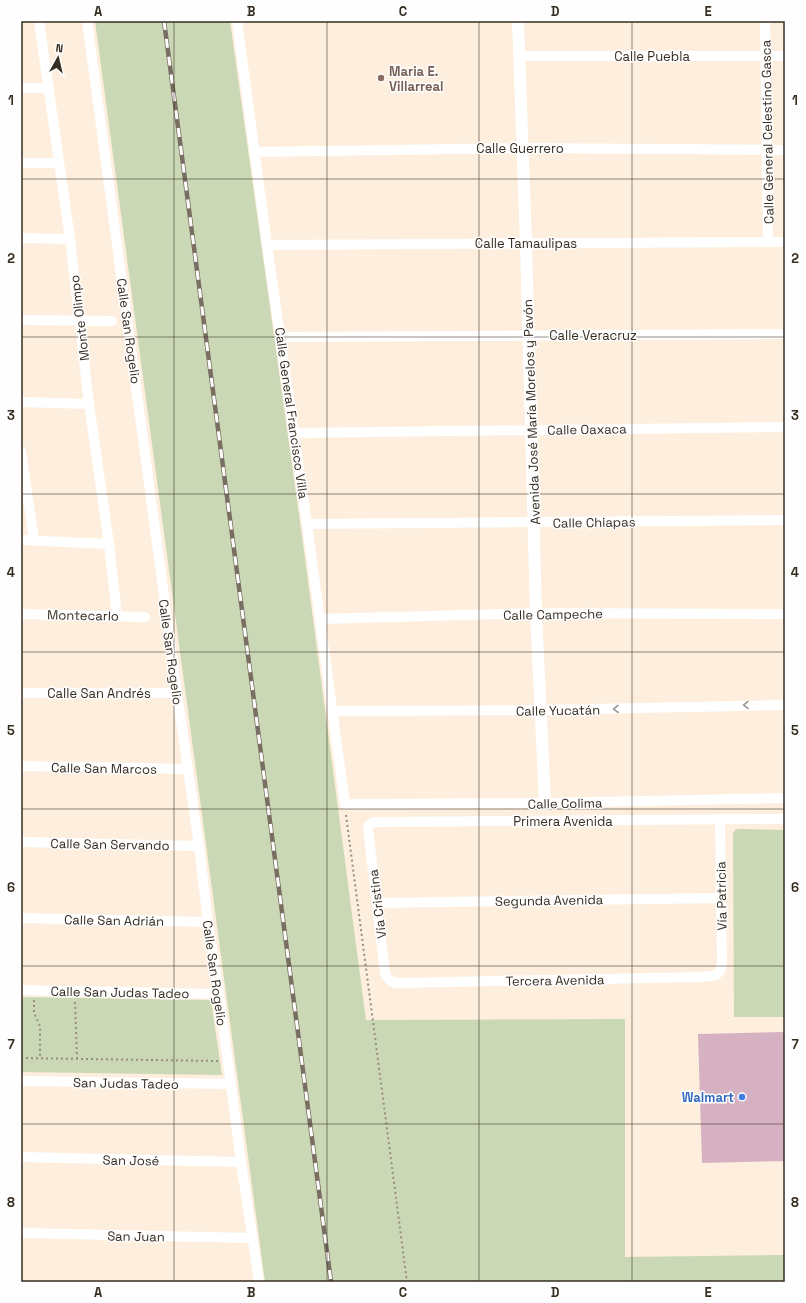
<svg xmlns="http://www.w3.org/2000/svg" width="806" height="1303" viewBox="0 0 806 1303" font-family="'Space Grotesk',sans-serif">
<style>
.green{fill:#cbd8b5}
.building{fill:#d6b1c1}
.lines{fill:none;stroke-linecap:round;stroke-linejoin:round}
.path{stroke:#998d7f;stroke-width:2;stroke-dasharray:2 3;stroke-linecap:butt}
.minor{stroke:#fff;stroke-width:10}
.tertiary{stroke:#fff;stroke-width:12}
.rail-casing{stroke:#796e61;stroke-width:4.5}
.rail{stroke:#fefefe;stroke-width:3;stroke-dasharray:9;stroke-linecap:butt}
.oneway{stroke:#9a9690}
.grid{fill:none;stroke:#362d21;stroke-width:1;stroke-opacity:0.55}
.education-dot{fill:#8d6e63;stroke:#fefefe;stroke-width:1.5}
.shop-dot{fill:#3f7fe0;stroke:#fefefe;stroke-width:1.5}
.labels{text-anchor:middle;stroke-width:3;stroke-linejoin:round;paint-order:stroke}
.street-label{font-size:13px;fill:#362d21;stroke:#fefefe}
.education-label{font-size:13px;font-weight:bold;fill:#785e54;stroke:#fefefe;text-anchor:start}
.shop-label{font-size:13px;font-weight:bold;fill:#366cbe;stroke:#fefefe;text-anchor:end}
.neatline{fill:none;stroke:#362d21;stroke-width:1.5}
.grid-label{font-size:13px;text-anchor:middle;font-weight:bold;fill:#362d21}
</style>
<rect width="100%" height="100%" fill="#fdeedd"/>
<!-- green -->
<path class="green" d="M 95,21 L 230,21 L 304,551 L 366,1020 L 625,1019 L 625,1257 L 785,1255 L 785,1282 L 265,1282 Z
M 739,829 L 785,830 L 785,1017 L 734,1017 L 733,834 L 735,830 Z
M 21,997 L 211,1000 L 222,1075 L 21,1072 Z"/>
<!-- building -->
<path class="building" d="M 785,1032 L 785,1161 L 702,1163 L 698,1034 Z"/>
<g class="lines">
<!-- path -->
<path class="path" d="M 346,815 L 407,1282
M 34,1000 L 34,1013 L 40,1026 L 40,1058
M 75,1002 L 77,1058
M 21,1058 L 218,1061"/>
<!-- minor -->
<path class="minor" d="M 39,21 L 70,239 L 89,404 L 109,544 L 117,616
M 87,21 L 177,693 L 199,846 L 208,922 L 219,994 L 241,1162 L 259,1282
M 237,21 L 267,245 L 307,524 L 345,804 L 545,803 L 785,798
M 765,21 L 768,242
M 520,56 L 785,56
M 21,88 L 49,88
M 254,152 L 523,148 L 785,150
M 21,163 L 58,163
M 21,238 L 70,239
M 267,245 L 785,242
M 21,320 L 112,321
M 281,337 L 785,334
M 21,402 L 89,404
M 294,433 L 785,427
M 21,451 L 34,540
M 307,524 L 785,520
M 21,540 L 109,544
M 21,614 L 145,617
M 320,619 L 536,613 L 785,614
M 21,693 L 177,693
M 332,711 L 540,710 L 785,705
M 21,766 L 188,769
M 720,820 L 722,963 L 720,971 L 716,975 L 703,977 L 398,983 C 390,982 388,980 385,973 L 368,829 L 369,825 L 374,822 L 380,822 L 761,819 L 785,819
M 21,842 L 199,846
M 377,903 L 721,898
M 21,918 L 208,922
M 21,990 L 219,994
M 21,1081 L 231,1084
M 21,1157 L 241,1162
M 21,1233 L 251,1238"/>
<!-- tertiary -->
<path class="tertiary" d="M 518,21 L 526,243 L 536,613 L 545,803"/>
<!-- rail casing -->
<g class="rail-casing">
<path id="rail" d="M 164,21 L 331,1282"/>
</g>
<!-- rail -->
<use href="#rail" class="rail"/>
</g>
<!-- one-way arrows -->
<defs><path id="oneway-chevron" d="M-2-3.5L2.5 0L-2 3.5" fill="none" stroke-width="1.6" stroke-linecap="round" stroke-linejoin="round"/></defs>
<g class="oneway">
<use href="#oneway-chevron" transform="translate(746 705) rotate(179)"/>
<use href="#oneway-chevron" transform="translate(616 709) rotate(179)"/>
</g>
<!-- grid -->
<path class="grid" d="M 174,21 L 174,1282M 327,21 L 327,1282M 479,21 L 479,1282M 632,21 L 632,1282M 21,179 L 785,179M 21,337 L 785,337M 21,494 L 785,494M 21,652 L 785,652M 21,809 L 785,809M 21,966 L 785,966M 21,1124 L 785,1124"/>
<!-- markers -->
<circle class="education-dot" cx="381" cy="78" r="4"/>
<circle class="shop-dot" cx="742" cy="1097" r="4"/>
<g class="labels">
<!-- street labels -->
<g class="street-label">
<text x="652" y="61">Calle Puebla</text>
<text transform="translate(767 132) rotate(-91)" y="5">Calle General Celestino Gasca</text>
<text x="520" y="153">Calle Guerrero</text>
<text x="526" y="248">Calle Tamaulipas</text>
<text transform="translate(79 318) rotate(-97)" y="5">Monte Olimpo</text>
<text transform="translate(129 331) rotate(82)" y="5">Calle San Rogelio</text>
<text x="593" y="340">Calle Veracruz</text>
<text transform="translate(531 412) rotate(-92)" y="5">Avenida José María Morelos y Pavón</text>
<text transform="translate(292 413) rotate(82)" y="5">Calle General Francisco Villa</text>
<text transform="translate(587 429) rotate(-1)" y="5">Calle Oaxaca</text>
<text transform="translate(594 522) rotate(-1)" y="5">Calle Chiapas</text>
<text transform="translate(553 614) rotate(-1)" y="5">Calle Campeche</text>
<text transform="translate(83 615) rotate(1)" y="5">Montecarlo</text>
<text transform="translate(171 652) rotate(82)" y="5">Calle San Rogelio</text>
<text x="99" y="698">Calle San Andrés</text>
<text transform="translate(558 710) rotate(-1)" y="5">Calle Yucatán</text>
<text transform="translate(104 768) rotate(1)" y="5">Calle San Marcos</text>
<text transform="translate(565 803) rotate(-1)" y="5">Calle Colima</text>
<text x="563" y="826">Primera Avenida</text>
<text transform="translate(110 844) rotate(1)" y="5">Calle San Servando</text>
<text transform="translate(721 896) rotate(-91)" y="5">Vía Patricia</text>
<text transform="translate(549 900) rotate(-1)" y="5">Segunda Avenida</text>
<text transform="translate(377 904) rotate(-97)" y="5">Vía Cristina</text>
<text transform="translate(114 920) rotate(1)" y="5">Calle San Adrián</text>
<text transform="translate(215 973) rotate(82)" y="5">Calle San Rogelio</text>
<text transform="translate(555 980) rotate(-1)" y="5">Tercera Avenida</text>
<text transform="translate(120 992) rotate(1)" y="5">Calle San Judas Tadeo</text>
<text transform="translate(126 1083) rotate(1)" y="5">San Judas Tadeo</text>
<text transform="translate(131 1160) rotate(1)" y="5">San José</text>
<text transform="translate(136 1236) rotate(1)" y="5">San Juan</text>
</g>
<!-- education labels -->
<g class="education-label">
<text x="389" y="76">Maria E.<tspan x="389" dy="15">Villarreal</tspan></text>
</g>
<!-- shop labels -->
<g class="shop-label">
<text x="734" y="1102">Walmart</text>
</g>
</g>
<!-- border -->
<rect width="806" height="1303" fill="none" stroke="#fefefe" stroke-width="44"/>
<!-- north arrow -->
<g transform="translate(58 58) rotate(8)" stroke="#fefefe" stroke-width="3" paint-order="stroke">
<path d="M0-3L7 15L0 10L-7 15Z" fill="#362d21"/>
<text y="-6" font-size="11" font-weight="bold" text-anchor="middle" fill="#362d21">N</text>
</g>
<rect x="22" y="22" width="762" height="1259" class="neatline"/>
<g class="grid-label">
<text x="98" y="16">A</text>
<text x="251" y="16">B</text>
<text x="403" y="16">C</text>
<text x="555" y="16">D</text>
<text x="708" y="16">E</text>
<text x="11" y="105">1</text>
<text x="795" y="105">1</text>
<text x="11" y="263">2</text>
<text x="795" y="263">2</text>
<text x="11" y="420">3</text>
<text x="795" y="420">3</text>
<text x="11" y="577">4</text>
<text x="795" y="577">4</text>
<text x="11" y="735">5</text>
<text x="795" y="735">5</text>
<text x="11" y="892">6</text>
<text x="795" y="892">6</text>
<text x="11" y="1049">7</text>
<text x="795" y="1049">7</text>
<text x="11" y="1207">8</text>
<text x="795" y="1207">8</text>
<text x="98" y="1297">A</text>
<text x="251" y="1297">B</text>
<text x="403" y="1297">C</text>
<text x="555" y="1297">D</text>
<text x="708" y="1297">E</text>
</g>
</svg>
